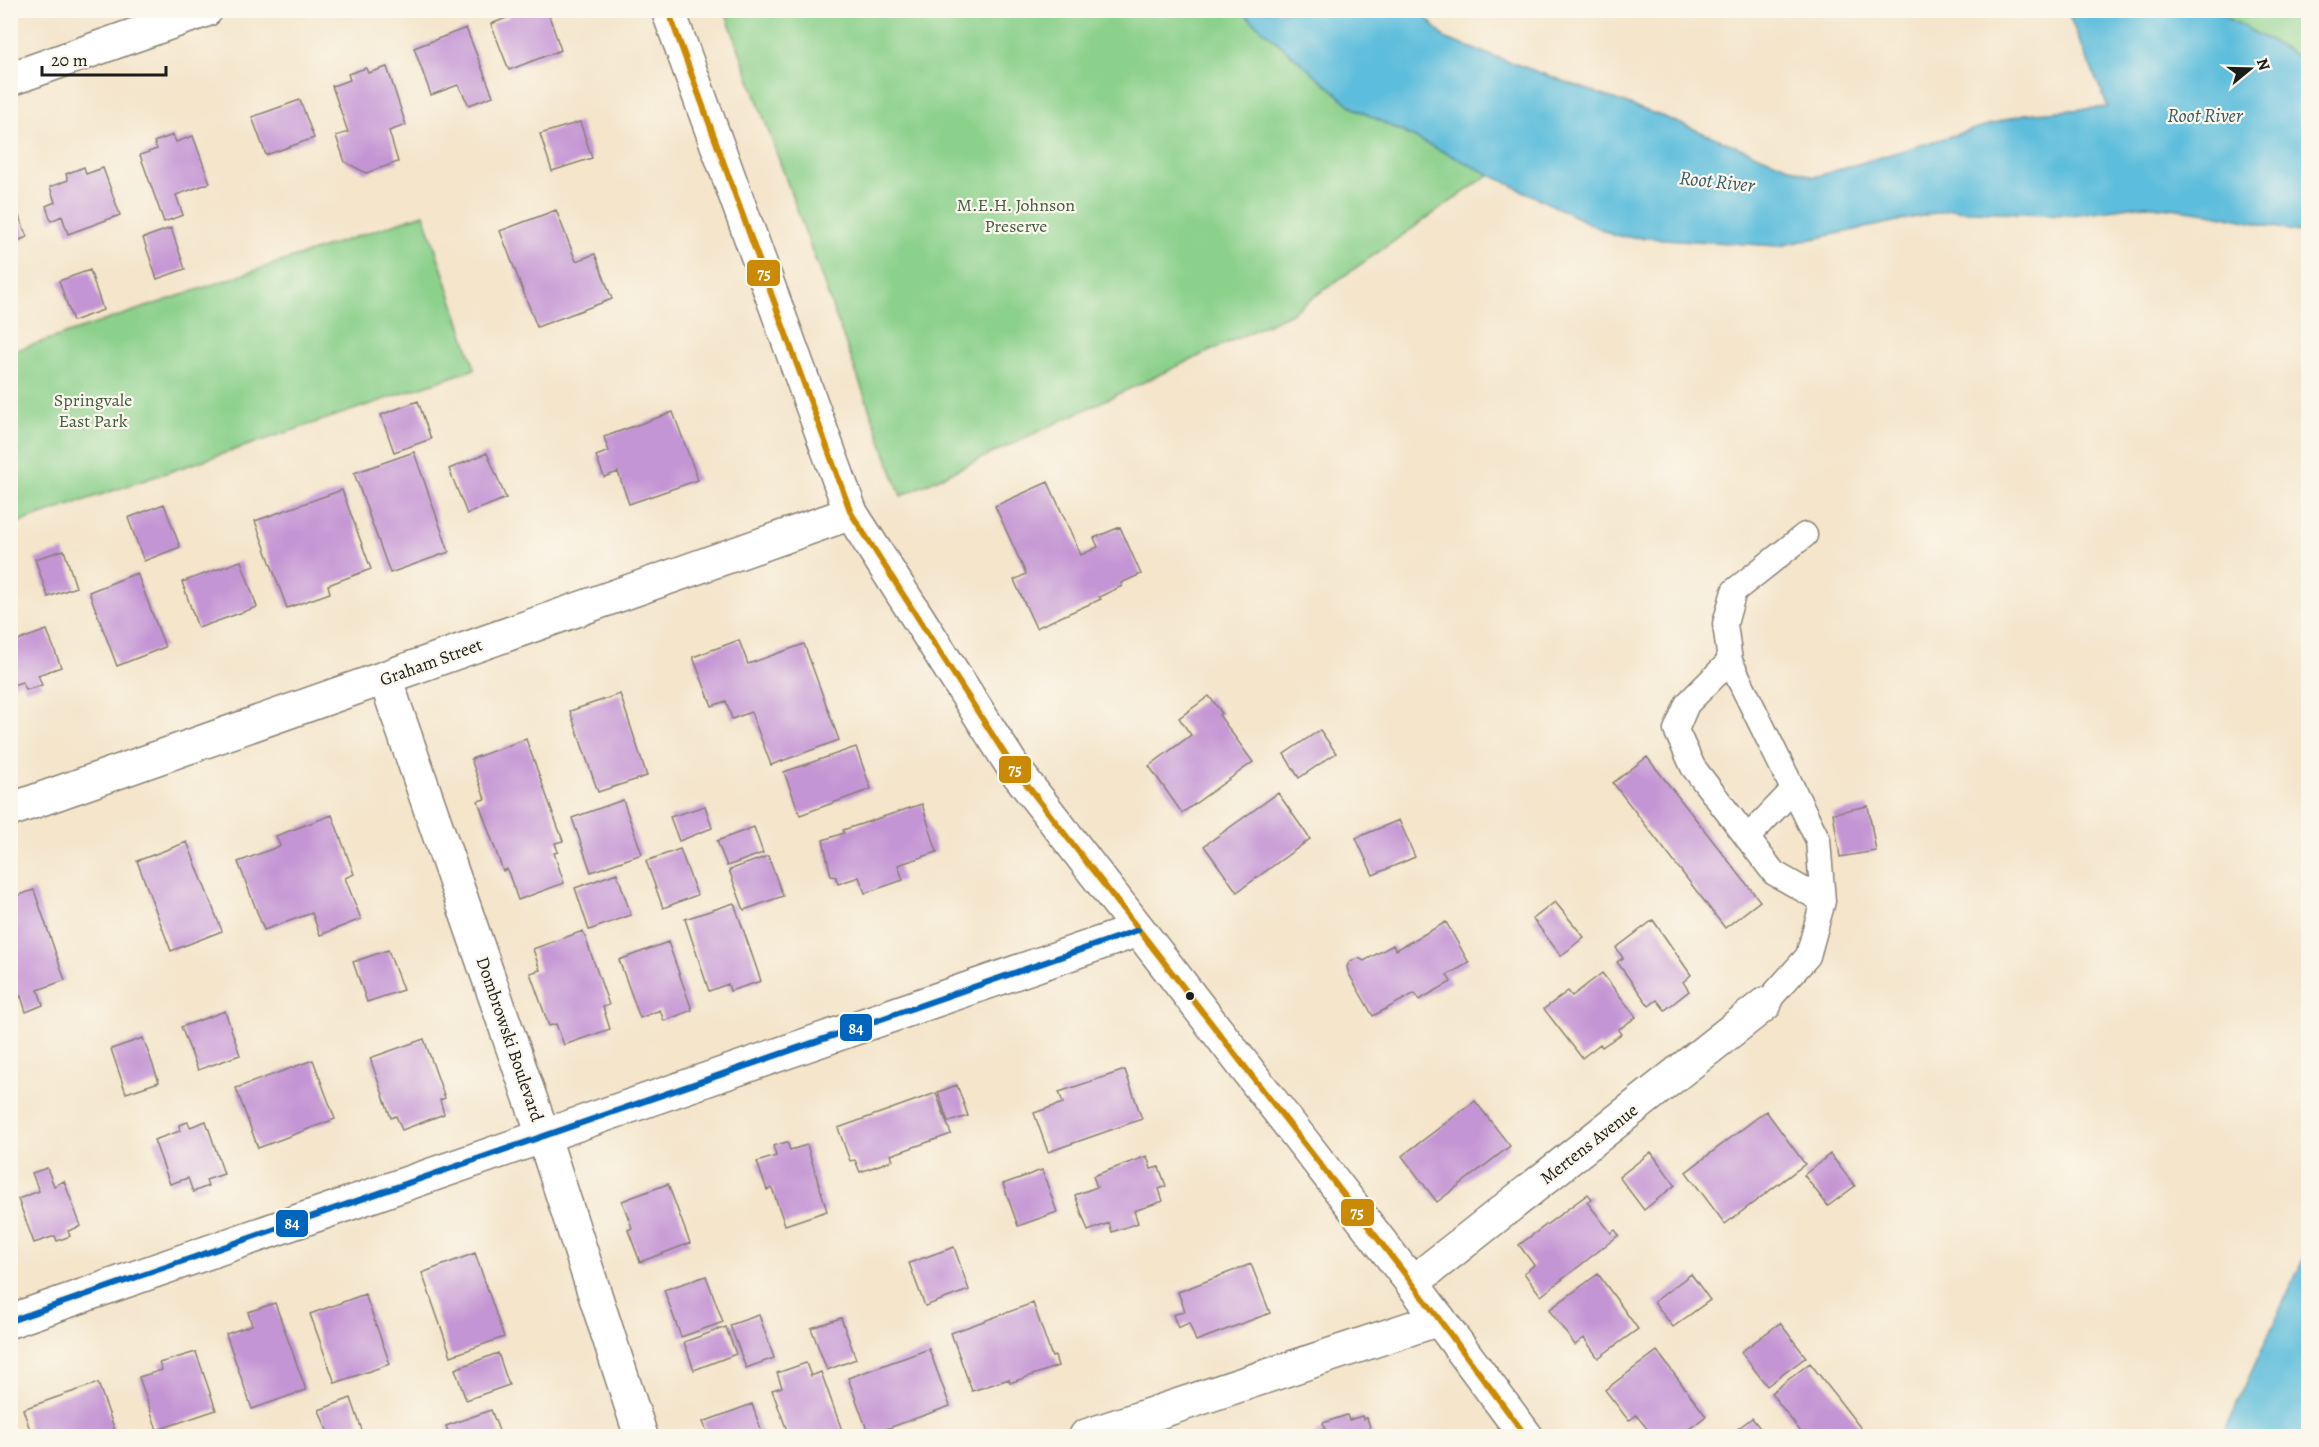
<svg xmlns="http://www.w3.org/2000/svg" width="2319" height="1447" viewBox="0 0 2319 1447" font-family="Alegreya,serif">
<style>
.green{fill:#8bd08b;stroke:#547654;stroke-width:1.5}
.water{fill:#5dbddc;stroke:#3c6c7c;stroke-width:1.5}
.building{fill:#c495d4}
.lines{fill:none;stroke-linecap:round;stroke-linejoin:round}
.service-casing{stroke:#888074;stroke-width:27}
.minor-casing{stroke:#888074;stroke-width:36}
.secondary-casing{stroke:#888074;stroke-width:36}
.service{stroke:#fff;stroke-width:24}
.minor{stroke:#fff;stroke-width:33}
.secondary{stroke:#fff;stroke-width:33}
.bus-1-casing{stroke:#fbf7ec;stroke-width:10}
.bus-2-casing{stroke:#fbf7ec;stroke-width:10}
.bus-1{stroke:#cb8a06;stroke-width:6}
.bus-2{stroke:#0065bd;stroke-width:6}
.bus-dot{fill:#1c1c1c;stroke:#fbf7ec;stroke-width:2}
.labels{text-anchor:middle;stroke-width:4.5;stroke-linejoin:round;paint-order:stroke}
.park-label{font-size:18px;fill:#435b43;stroke:#fbf7ec}
.street-label{font-size:18px;fill:#1c1c1c;stroke:#fbf7ec}
.water-label{font-size:20px;font-style:italic;fill:#365c69;stroke:#fbf7ec}
.line-badge{stroke:#fbf7ec;stroke-width:2}
.badge-label{font-size:16px;text-anchor:middle;font-weight:bold;fill:#fff}
</style>
<rect width="100%" height="100%" fill="#fbf7ec"/>
<filter id="ink" filterUnits="userSpaceOnUse"><feTurbulence type="fractalNoise" baseFrequency=".0167" numOctaves="2"/><feDisplacementMap in="SourceGraphic" scale="12" xChannelSelector="R" yChannelSelector="G"/><feConvolveMatrix kernelMatrix="1 2 1 2 8 2 1 2 1" color-interpolation-filters="sRGB"/></filter>
<filter id="wash" filterUnits="userSpaceOnUse"><feTurbulence type="fractalNoise" baseFrequency=".008" numOctaves="4" result="noise"/><feDisplacementMap in="SourceGraphic" scale="24" xChannelSelector="R" yChannelSelector="G"/><feGaussianBlur stdDeviation="1.35" result="paint"/><feColorMatrix in="noise" values="0 0 0 0 0 0 0 0 0 0 0 0 0 0 0 0 0 1.4 0 .05"/><feComposite in="paint" operator="in"/></filter>
<g filter="url(#wash)">
<rect width="100%" height="100%" fill="#f4e5cb"/>
<!-- green -->
<path class="green" d="M 725,11 L 1241,11 L 1354,108 L 1490,174 L 1291,313 L 901,496 Z
M 2215,11 L 2308,11 L 2308,62 Z
M 424,214 L 475,369 L 11,525 L 11,352 Z"/>
<!-- water -->
<path class="water" d="M 1241,11 L 1420,11 L 1446,39 L 1661,116 L 1814,177 L 2025,114 L 2108,107 L 2067,11 L 2215,11 L 2308,62 L 2308,234 L 2209,213 L 2145,205 L 2071,215 L 1950,210 L 1779,246 L 1615,236 L 1354,108 Z
M 2308,1248 L 2308,1436 L 2222,1436 L 2308,1249 Z"/>
<g id="blocks">
<!-- building -->
<path class="building" d="M 506,10 L 547,10 L 561,50 L 509,70 L 491,24 L 509,17 Z
M 466,28 L 493,96 L 469,105 L 458,85 L 431,95 L 414,48 Z
M 387,67 L 406,125 L 389,131 L 398,162 L 366,173 L 345,162 L 336,136 L 348,132 L 332,86 L 350,80 L 348,74 L 366,68 L 368,73 Z
M 300,100 L 314,138 L 266,155 L 252,117 Z
M 580,122 L 592,158 L 552,171 L 540,134 Z
M 173,135 L 176,142 L 193,136 L 210,183 L 176,195 L 183,215 L 164,222 L 140,155 L 157,149 L 154,142 Z
M 84,167 L 86,174 L 103,168 L 120,215 L 68,234 L 62,216 L 51,221 L 46,206 L 55,202 L 50,187 L 68,180 L 66,174 Z
M 10,193 L 27,237 L 10,244 Z
M 556,210 L 576,261 L 595,254 L 612,299 L 537,327 L 500,231 Z
M 171,228 L 185,269 L 157,279 L 143,238 Z
M 90,270 L 103,310 L 73,321 L 59,281 Z
M 418,401 L 431,439 L 394,452 L 381,415 Z
M 673,412 L 698,480 L 629,504 L 618,472 L 604,477 L 596,456 L 609,451 L 604,437 Z
M 414,452 L 449,552 L 390,573 L 354,473 Z
M 487,453 L 506,498 L 467,514 L 449,469 Z
M 1048,482 L 1081,555 L 1098,547 L 1094,538 L 1120,527 L 1141,574 L 1121,583 L 1122,586 L 1099,597 L 1101,599 L 1036,628 L 1014,580 L 1026,574 L 995,506 Z
M 342,490 L 371,569 L 328,585 L 330,593 L 287,608 L 255,521 Z
M 164,504 L 180,547 L 144,561 L 128,518 Z
M 64,550 L 76,587 L 48,597 L 35,559 Z
M 241,561 L 257,607 L 198,628 L 182,582 Z
M 137,573 L 165,647 L 117,666 L 89,592 Z
M 10,601 L 16,622 L 10,623 Z
M 47,630 L 61,667 L 38,675 L 42,685 L 26,690 L 22,682 L 13,685 L 10,678 L 10,643 Z
M 739,640 L 748,664 L 804,644 L 839,740 L 771,765 L 751,712 L 732,719 L 726,701 L 712,706 L 693,657 Z
M 620,694 L 647,776 L 598,792 L 570,711 Z
M 1209,696 L 1222,713 L 1219,715 L 1253,762 L 1182,813 L 1149,766 L 1191,735 L 1179,718 Z
M 1320,730 L 1336,753 L 1299,778 L 1284,754 Z
M 526,739 L 563,841 L 555,843 L 558,852 L 554,853 L 564,883 L 518,900 L 507,869 L 503,871 L 478,801 L 485,799 L 471,759 Z
M 856,747 L 871,789 L 800,815 L 784,772 Z
M 1647,757 L 1760,901 L 1725,928 L 1613,783 Z
M 1278,793 L 1310,839 L 1237,892 L 1204,846 Z
M 623,800 L 642,854 L 591,872 L 572,818 Z
M 922,804 L 937,852 L 898,865 L 903,880 L 865,893 L 859,877 L 838,884 L 836,877 L 831,876 L 823,840 L 844,833 L 843,830 Z
M 705,806 L 712,828 L 679,841 L 670,817 Z
M 1868,806 L 1876,851 L 1840,857 L 1833,813 Z
M 332,815 L 354,874 L 345,878 L 361,919 L 320,935 L 312,913 L 264,930 L 238,862 L 280,846 L 276,836 Z
M 1399,820 L 1415,857 L 1373,875 L 1356,838 Z
M 754,827 L 763,853 L 727,866 L 717,841 Z
M 187,842 L 222,931 L 171,951 L 137,861 Z
M 680,849 L 697,895 L 663,908 L 646,861 Z
M 768,856 L 783,896 L 744,910 L 729,870 Z
M 617,873 L 631,915 L 589,930 L 575,888 Z
M 34,890 L 65,980 L 38,990 L 43,1005 L 26,1012 L 21,996 L 13,999 L 10,990 L 10,898 Z
M 1555,902 L 1584,937 L 1561,956 L 1533,919 Z
M 734,903 L 761,981 L 730,991 L 728,984 L 709,991 L 685,919 Z
M 1653,920 L 1691,975 L 1683,982 L 1689,991 L 1665,1010 L 1657,1000 L 1649,1006 L 1617,962 L 1623,958 L 1616,948 Z
M 1446,922 L 1469,963 L 1447,975 L 1451,982 L 1419,1000 L 1415,993 L 1373,1016 L 1349,974 L 1347,967 L 1350,961 L 1359,958 L 1364,961 L 1393,945 L 1396,950 Z
M 583,931 L 609,1005 L 603,1007 L 610,1029 L 564,1045 L 556,1024 L 549,1026 L 530,973 L 540,970 L 533,949 Z
M 668,942 L 692,1010 L 664,1021 L 660,1010 L 640,1018 L 619,960 Z
M 388,950 L 403,990 L 367,1002 L 353,962 Z
M 1602,973 L 1636,1017 L 1618,1030 L 1621,1034 L 1602,1047 L 1600,1044 L 1582,1058 L 1544,1009 L 1568,991 L 1572,996 Z
M 225,1011 L 240,1055 L 198,1070 L 181,1027 Z
M 143,1038 L 159,1082 L 126,1093 L 111,1049 Z
M 424,1039 L 445,1098 L 440,1100 L 444,1114 L 402,1130 L 396,1116 L 391,1118 L 370,1058 Z
M 313,1060 L 335,1119 L 258,1148 L 236,1088 Z
M 1125,1070 L 1142,1119 L 1048,1152 L 1034,1113 L 1063,1103 L 1059,1092 Z
M 957,1085 L 968,1116 L 948,1122 L 938,1092 Z
M 936,1093 L 951,1134 L 891,1155 L 893,1160 L 860,1172 L 855,1160 L 850,1161 L 838,1128 Z
M 1475,1101 L 1510,1146 L 1437,1202 L 1402,1156 Z
M 1766,1111 L 1805,1164 L 1725,1224 L 1686,1172 Z
M 206,1121 L 224,1174 L 206,1180 L 208,1186 L 193,1192 L 188,1178 L 170,1184 L 154,1140 L 180,1131 L 179,1125 L 188,1122 L 190,1127 Z
M 787,1142 L 790,1150 L 807,1145 L 827,1211 L 785,1225 L 772,1188 L 767,1190 L 757,1162 L 776,1156 L 773,1146 Z
M 1651,1152 L 1675,1185 L 1644,1210 L 1619,1177 Z
M 1830,1154 L 1855,1186 L 1828,1206 L 1804,1175 Z
M 1147,1156 L 1151,1169 L 1159,1167 L 1166,1186 L 1159,1189 L 1163,1201 L 1134,1211 L 1138,1223 L 1112,1232 L 1109,1223 L 1088,1231 L 1075,1195 L 1097,1187 L 1093,1176 Z
M 47,1168 L 54,1186 L 64,1181 L 81,1226 L 68,1231 L 70,1236 L 57,1241 L 55,1236 L 34,1243 L 18,1199 L 39,1191 L 32,1173 Z
M 1042,1170 L 1057,1212 L 1018,1226 L 1003,1184 Z
M 668,1184 L 690,1243 L 640,1262 L 628,1230 L 632,1228 L 622,1201 Z
M 1588,1194 L 1592,1199 L 1587,1202 L 1611,1233 L 1615,1230 L 1619,1235 L 1541,1296 L 1524,1273 L 1534,1265 L 1519,1245 Z
M 954,1247 L 969,1290 L 925,1306 L 909,1263 Z
M 475,1253 L 504,1337 L 451,1356 L 422,1273 Z
M 1251,1264 L 1270,1313 L 1196,1341 L 1189,1323 L 1178,1328 L 1173,1315 L 1185,1311 L 1178,1292 Z
M 1598,1274 L 1638,1329 L 1598,1358 L 1584,1338 L 1575,1345 L 1549,1310 Z
M 1691,1274 L 1710,1300 L 1673,1327 L 1654,1302 Z
M 706,1276 L 723,1322 L 681,1337 L 664,1290 Z
M 365,1294 L 390,1364 L 335,1383 L 310,1314 Z
M 275,1303 L 306,1390 L 252,1409 L 226,1334 L 252,1325 L 248,1312 Z
M 1033,1303 L 1052,1357 L 1055,1356 L 1058,1366 L 1010,1383 L 1009,1379 L 972,1391 L 951,1333 Z
M 759,1315 L 774,1358 L 746,1368 L 730,1325 Z
M 841,1318 L 856,1359 L 827,1370 L 811,1328 Z
M 1780,1323 L 1806,1357 L 1767,1386 L 1741,1352 Z
M 726,1327 L 736,1354 L 694,1370 L 684,1342 Z
M 929,1349 L 950,1406 L 869,1435 L 848,1378 Z
M 1657,1351 L 1706,1416 L 1680,1436 L 1653,1436 L 1636,1415 L 1629,1421 L 1605,1390 Z
M 196,1352 L 216,1410 L 157,1430 L 139,1377 L 162,1370 L 159,1363 Z
M 498,1353 L 509,1385 L 466,1400 L 455,1369 Z
M 806,1363 L 811,1376 L 821,1372 L 844,1436 L 789,1436 L 772,1390 L 782,1387 L 777,1373 Z
M 1810,1363 L 1863,1431 L 1856,1436 L 1804,1436 L 1771,1393 Z
M 98,1383 L 117,1436 L 32,1436 L 23,1409 Z
M 351,1398 L 364,1436 L 329,1436 L 319,1410 Z
M 752,1404 L 763,1436 L 709,1436 L 703,1422 Z
M 491,1410 L 501,1436 L 450,1436 L 446,1426 Z
M 1347,1415 L 1349,1420 L 1362,1416 L 1363,1419 L 1367,1418 L 1373,1436 L 1316,1436 L 1315,1432 L 1325,1429 L 1323,1423 Z
M 1752,1418 L 1766,1436 L 1728,1436 Z"/>
</g>
</g>
<g filter="url(#ink)">
<use href="#blocks" fill-opacity="0" stroke="#888074" stroke-width="1.5"/>
<g class="lines">
<!-- service casing -->
<g class="service-casing">
<path id="service" d="M 1730,661 L 1687,704 L 1676,730 L 1693,767 L 1774,873 L 1823,901
M 1747,838 L 1793,790
M 1765,1004 L 1808,956 L 1823,901 L 1818,840 L 1730,661 L 1725,624 L 1734,591 L 1805,535"/>
</g>
<!-- minor casing -->
<g class="minor-casing">
<path id="minor" d="M 10,79 L 206,10
M 385,678 L 544,1138 L 641,1436
M 10,810 L 851,513
M 1412,1283 L 1765,1004
M 10,1321 L 1138,930
M 1086,1436 L 1439,1319"/>
</g>
<!-- secondary casing -->
<g class="secondary-casing">
<path id="secondary" d="M 668,10 L 851,513 L 1013,767 L 1412,1283 L 1526,1436"/>
</g>
<!-- service -->
<use href="#service" class="service"/>
<!-- minor -->
<use href="#minor" class="minor"/>
<!-- secondary -->
<use href="#secondary" class="secondary"/>
<!-- bus-1 casing -->
<g class="bus-1-casing">
<path id="bus-1" d="M 668,10 L 851,513 L 1013,767 L 1412,1283 L 1526,1436"/>
</g>
<!-- bus-2 casing -->
<g class="bus-2-casing">
<path id="bus-2" d="M 10,1321 L 1138,930"/>
</g>
<!-- bus-1 -->
<use href="#bus-1" class="bus-1"/>
<!-- bus-2 -->
<use href="#bus-2" class="bus-2"/>
</g>
</g>
<!-- markers -->
<circle class="bus-dot" cx="1190" cy="996" r="5"/>
<g class="labels">
<!-- park labels -->
<g class="park-label">
<text x="1016" y="211">M.E.H. Johnson<tspan x="1016" dy="21">Preserve</tspan></text>
<text x="93" y="406">Springvale<tspan x="93" dy="21">East Park</tspan></text>
</g>
<!-- street labels -->
<g class="street-label">
<text transform="translate(431 662) rotate(-20)" y="6">Graham Street</text>
<text transform="translate(510 1039) rotate(71)" y="6">Dombrowski Boulevard</text>
<text transform="translate(1589 1144) rotate(-38)" y="6">Mertens Avenue</text>
</g>
<!-- water labels -->
<g class="water-label">
<text x="2205" y="122">Root River</text>
<text transform="translate(1717 181) rotate(6)" y="7">Root River</text>
</g>
</g>
<g class="line-badge">
<rect x="746" y="259" width="35" height="28" rx="6" fill="#cb8a06"/>
<rect x="998" y="755" width="34" height="29" rx="6" fill="#cb8a06"/>
<rect x="839" y="1013" width="34" height="29" rx="6" fill="#0065bd"/>
<rect x="1340" y="1198" width="35" height="29" rx="6" fill="#cb8a06"/>
<rect x="275" y="1209" width="34" height="29" rx="6" fill="#0065bd"/>
</g>
<g class="badge-label">
<text x="764" y="279">75</text>
<text x="1015" y="775">75</text>
<text x="856" y="1034">84</text>
<text x="1357" y="1218">75</text>
<text x="292" y="1229">84</text>
</g>
<!-- margin -->
<rect width="2319" height="1447" fill="none" stroke="#fbf7ec" stroke-width="36"/>
<!-- north arrow -->
<g transform="translate(2250 69) rotate(71)" stroke="#fbf7ec" stroke-width="4.5" paint-order="stroke">
<path d="M0-4.5L10 22L0 15L-10 22Z" fill="#1c1c1c"/>
<text y="-9" font-size="16" font-weight="bold" text-anchor="middle" fill="#1c1c1c">N</text>
</g>
<!-- scale -->
<path d="M42 66v9h124v-9" fill="none" stroke="#1c1c1c" stroke-width="3"/>
<text x="51" y="66" font-size="18" fill="#1c1c1c" stroke="#fbf7ec" stroke-width="4.5" paint-order="stroke">20 m</text>
</svg>
